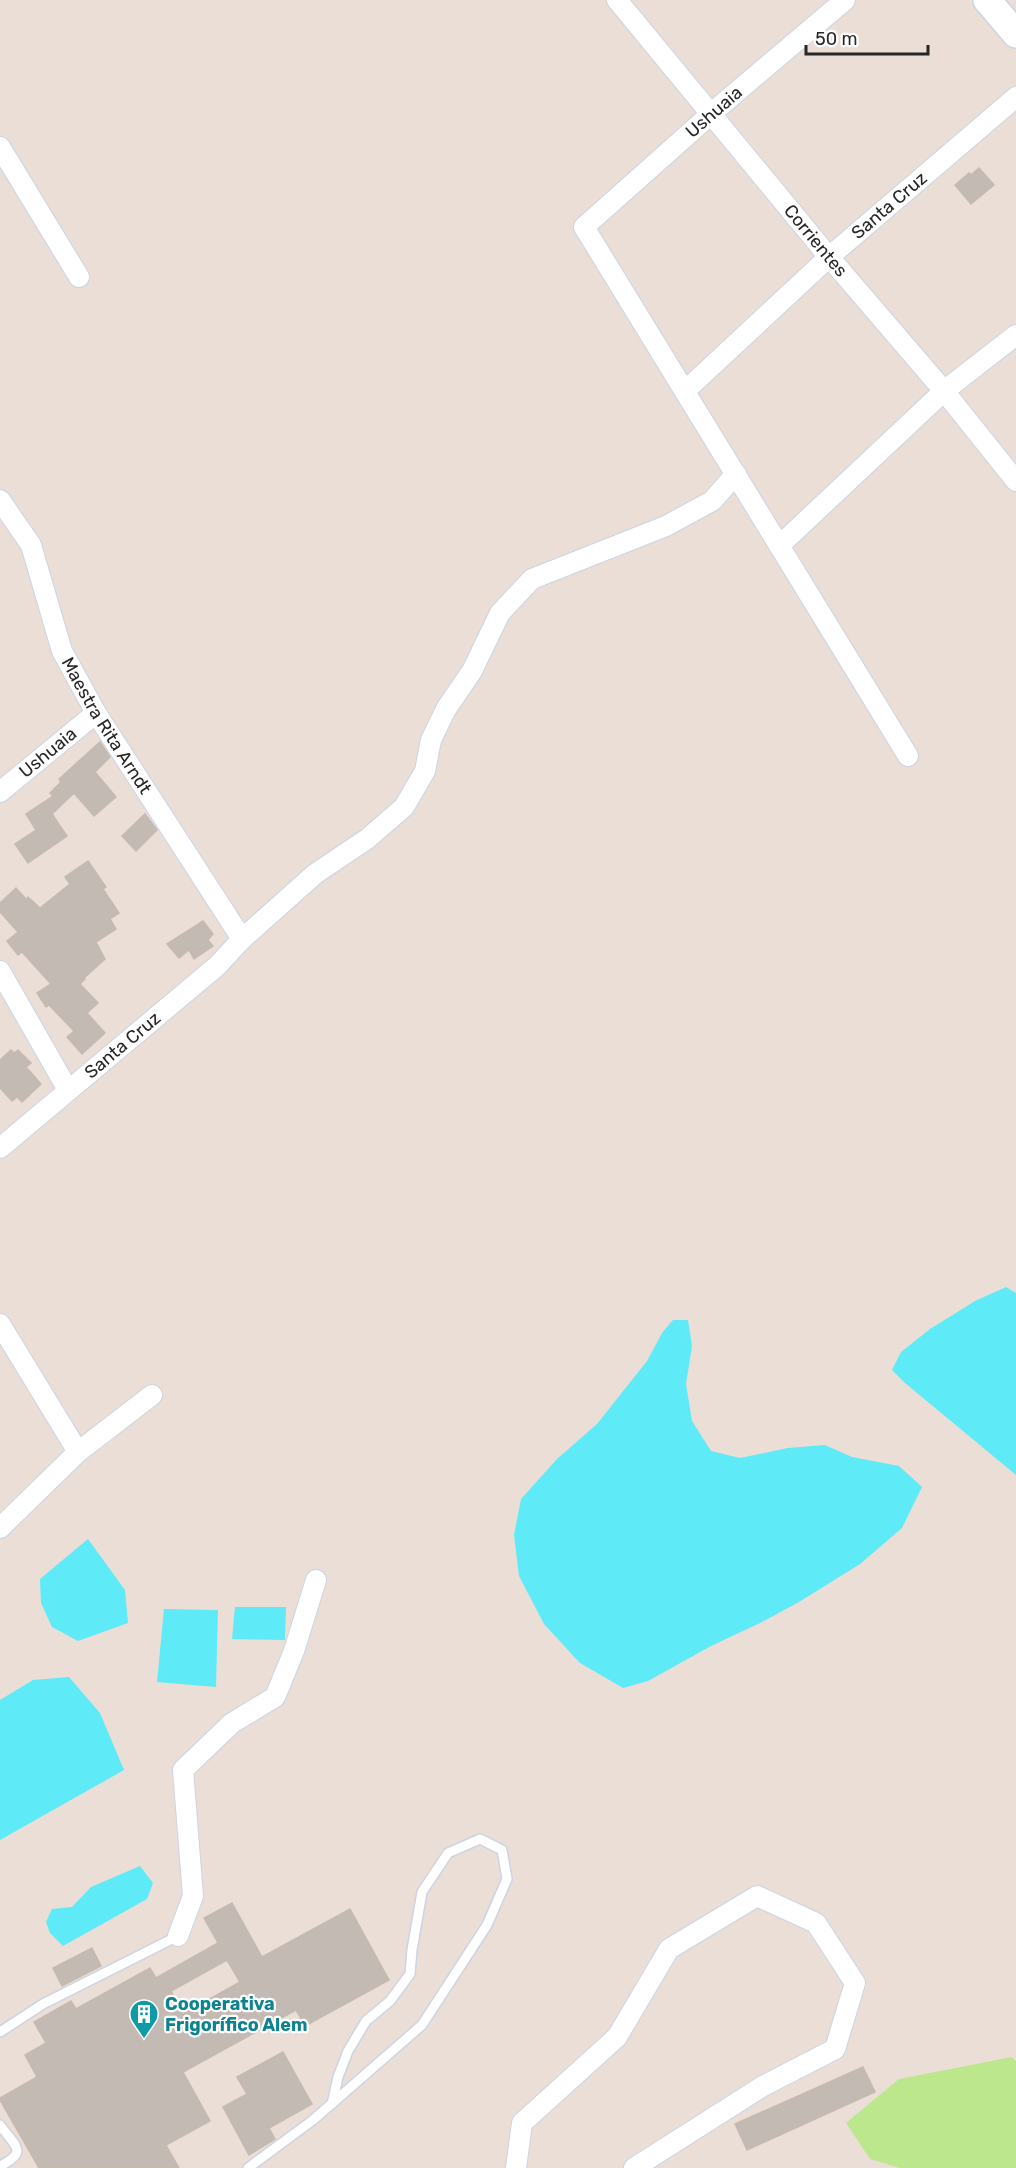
<svg xmlns="http://www.w3.org/2000/svg" width="1016" height="2168" viewBox="0 0 1016 2168" font-family="Rubik,sans-serif">
<style>
.green{fill:#bce78d}
.water{fill:#5feaf7}
.building{fill:#c2bab3;stroke:#c6bab0;stroke-width:1.5;fill-rule:evenodd}
.lines{fill:none;stroke-linecap:round;stroke-linejoin:round}
.lane-casing{stroke:#ccd4e2;stroke-width:12}
.street-casing{stroke:#ccd4e2;stroke-width:22}
.secondary-casing{stroke:#ccd4e2;stroke-width:30}
.lane{stroke:#fff;stroke-width:9}
.street{stroke:#fff;stroke-width:20}
.secondary{stroke:#fff;stroke-width:27}
.labels{text-anchor:middle;stroke-width:4.5;stroke-linejoin:round;paint-order:stroke}
.street-label{font-size:18px;fill:#272727;stroke:#fff}
.culture-label{font-size:18px;font-weight:bold;fill:#0d838f;stroke:#fff;text-anchor:start}
</style>
<rect width="100%" height="100%" fill="#ebded6"/>
<!-- green -->
<path class="green" d="M 1012,2057 L 1016,2061 L 1016,2168 L 900,2168 L 870,2159 L 846,2123 L 899,2079 Z"/>
<!-- water -->
<path class="water" d="M 1006,1287 L 1016,1293 L 1016,1475 L 905,1383 L 892,1370 L 901,1352 L 930,1329 L 975,1301 Z
M 673,1320 L 688,1320 L 692,1346 L 686,1384 L 692,1421 L 711,1451 L 740,1458 L 788,1448 L 825,1445 L 852,1457 L 899,1466 L 922,1487 L 902,1528 L 860,1564 L 799,1602 L 760,1623 L 711,1646 L 648,1681 L 623,1688 L 580,1663 L 544,1624 L 519,1576 L 514,1535 L 521,1499 L 557,1459 L 597,1424 L 647,1361 L 662,1333 Z
M 88,1539 L 125,1590 L 128,1623 L 78,1641 L 52,1627 L 41,1603 L 40,1579 Z
M 235,1607 L 286,1607 L 285,1640 L 232,1639 Z
M 164,1609 L 218,1610 L 216,1687 L 157,1682 Z
M 69,1677 L 100,1713 L 124,1770 L 0,1840 L 0,1700 L 33,1680 Z
M 140,1866 L 153,1883 L 147,1899 L 63,1946 L 50,1933 L 46,1922 L 52,1909 L 72,1907 L 91,1887 Z"/>
<!-- building -->
<path class="building" d="M 979,168 L 994,185 L 971,204 L 955,185 L 969,173 L 971,175 Z
M 100,742 L 110,757 L 95,772 L 116,797 L 94,816 L 74,793 L 52,814 L 67,836 L 28,863 L 15,844 L 36,830 L 26,814 L 53,796 L 50,793 L 61,782 L 59,779 Z
M 145,814 L 157,830 L 136,851 L 122,836 Z
M 88,861 L 106,887 L 103,889 L 119,913 L 110,919 L 116,929 L 96,942 L 105,959 L 84,978 L 85,979 L 80,984 L 98,1003 L 87,1013 L 105,1033 L 82,1054 L 67,1037 L 74,1031 L 49,1005 L 46,1007 L 37,993 L 51,984 L 22,952 L 18,955 L 7,941 L 18,932 L 0,912 L 0,903 L 16,888 L 27,900 L 28,897 L 40,908 L 70,884 L 65,877 Z
M 203,921 L 213,934 L 208,940 L 213,946 L 194,959 L 189,950 L 179,958 L 167,944 Z
M 11,1050 L 14,1053 L 18,1050 L 31,1063 L 26,1067 L 41,1084 L 22,1102 L 17,1097 L 12,1101 L 0,1088 L 0,1060 Z
M 232,1903 L 262,1957 L 350,1909 L 389,1980 L 305,2026 L 296,2010 L 183,2072 L 210,2121 L 166,2145 L 179,2168 L 39,2168 L 0,2100 L 0,2098 L 37,2077 L 25,2055 L 46,2043 L 34,2022 L 71,2001 L 76,2009 L 150,1968 L 156,1978 L 218,1943 L 204,1918 ZM 227,1960 L 240,1982 L 183,2014 L 171,1991 Z
M 92,1948 L 101,1966 L 62,1986 L 53,1968 Z
M 283,2052 L 312,2104 L 269,2128 L 275,2139 L 249,2155 L 223,2107 L 247,2094 L 237,2077 Z
M 863,2067 L 875,2092 L 747,2150 L 735,2124 Z"/>
<g class="lines">
<!-- lane casing -->
<g class="lane-casing">
<path id="lane" d="M 0,2032 L 43,2004 L 178,1936
M 0,2125 C 15,2146 29,2152 0,2166
M 248,2168 L 313,2120 L 422,2025 L 487,1925 L 507,1879 L 502,1850 L 480,1839 L 448,1853 L 422,1892 L 412,1950 L 410,1974 L 390,2001 L 366,2021 L 348,2051 L 338,2077 L 332,2104"/>
</g>
<!-- street casing -->
<g class="street-casing">
<g id="street">
<path id="s1" d="M 617,0 L 829,257 L 944,391 L 1016,481"/>
<path d="M 845,0 L 720,106 L 584,227 L 908,756"/>
<path d="M 0,147 L 79,277"/>
<path id="s2" d="M 685,391 L 829,257 L 1016,97"/>
<path id="s3" d="M 0,500 L 31,545 L 62,651 L 96,713 L 242,939"/>
<path d="M 779,546 L 944,391 L 1016,335"/>
<path id="s4" d="M 0,792 L 96,713"/>
<path d="M 0,971 L 68,1090"/>
<path id="s5" d="M 0,1148 L 217,966 L 242,939 L 315,874 L 367,839 L 404,807 L 425,771 L 431,740 L 446,709 L 472,671 L 500,613 L 532,579 L 666,526 L 712,501 L 736,474"/>
<path d="M 0,1324 L 78,1452"/>
<path d="M 0,1528 L 78,1452 L 152,1395"/>
<path d="M 178,1936 L 193,1896 L 183,1770 L 232,1723 L 275,1697 L 294,1651 L 316,1580"/>
<path d="M 516,2168 L 522,2123 L 617,2037 L 669,1949 L 757,1896 L 816,1923 L 855,1983 L 835,2049 L 763,2086 L 634,2168"/>
</g>
</g>
<!-- secondary casing -->
<g class="secondary-casing">
<path id="secondary" d="M 987,0 L 1016,34"/>
</g>
<!-- lane -->
<use href="#lane" class="lane"/>
<!-- street -->
<use href="#street" class="street"/>
<!-- secondary -->
<use href="#secondary" class="secondary"/>
</g>
<!-- icons -->
<defs>
<g id="building-pin" transform="scale(1.5)"><path d="M0 17L-7.5 6A9.5 9.5 0 1 1 7.5 6Z" fill="#0f9aa8" stroke="#fff"/><path d="M-4-6H4V6H1V3H-1V6H-4ZM-2.5-4.3h1.7v1.8h-1.7ZM.8-4.3h1.7v1.8H.8ZM-2.5-1h1.7V.8h-1.7ZM.8-1h1.7V.8H.8Z" fill="#fff"/></g>
</defs>
<g fill-rule="evenodd">
<use href="#building-pin" x="144" y="2014"/>
</g>
<g class="labels">
<!-- street labels -->
<g class="street-label">
<text transform="translate(714 112) rotate(-41)" y="6">Ushuaia</text>
<text dy="6" stroke="none"><textPath href="#s2" startOffset="276">Santa Cruz</textPath></text>
<text dy="6" stroke="none"><textPath href="#s1" startOffset="312">Corrientes</textPath></text>
<text dy="6" stroke="none"><textPath href="#s3" startOffset="252">Maestra Rita Arndt</textPath></text>
<text dy="6" stroke="none"><textPath href="#s4" startOffset="62">Ushuaia</textPath></text>
<text dy="6" stroke="none"><textPath href="#s5" startOffset="160">Santa Cruz</textPath></text>
</g>
<!-- culture labels -->
<g class="culture-label">
<text x="165" y="2010">Cooperativa<tspan x="165" dy="21">Frigorífico Alem</tspan></text>
</g>
</g>
<!-- scale -->
<path d="M806 45v9h122v-9" fill="none" stroke="#272727" stroke-width="3"/>
<text x="815" y="45" font-size="18" fill="#272727" stroke="#ffffff" stroke-width="4.5" paint-order="stroke">50 m</text>
</svg>
